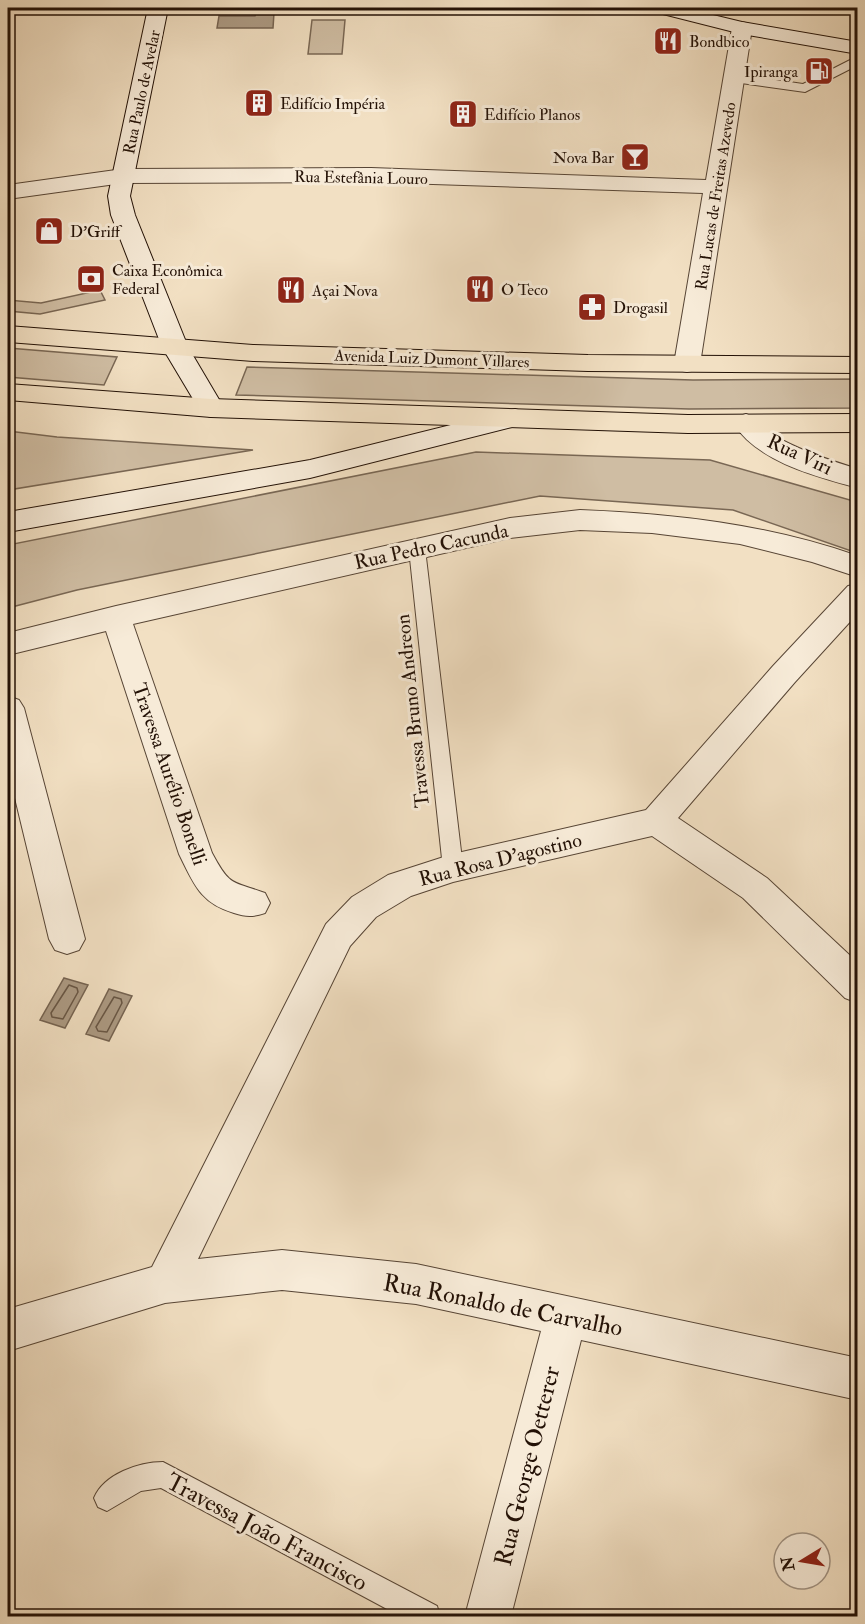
<svg xmlns="http://www.w3.org/2000/svg" width="865" height="1624" viewBox="0 0 865 1624" font-family="'IM FELL Double Pica',serif">
<style>
.green{fill:#cfbda3;stroke:#796754;stroke-width:1.5}
.water{fill:#ac9a83;stroke:#756351;stroke-width:1.5}
.lines{fill:none;stroke-linecap:round;stroke-linejoin:round}
.shore{stroke:#685644;stroke-width:1.5}
.lane-casing{stroke:#574535;stroke-width:2}
.street-casing{stroke:#574535;stroke-width:2}
.secondary-casing{stroke:#231106;stroke-width:2}
.primary-casing{stroke:#231106;stroke-width:2}
.lane{fill:#f7ebd8;fill-rule:evenodd}
.street{fill:#f7ebd8;fill-rule:evenodd}
.secondary{fill:#f7ebd8;fill-rule:evenodd}
.primary{fill:#f2e0c3;fill-rule:evenodd}
.labels{text-anchor:middle;stroke-width:6;stroke-linejoin:round;paint-order:stroke}
.far-poi-label{font-size:16px;fill:#231106;stroke:#f7ebd8;text-anchor:start}
.far-street-label{font-size:16px;fill:#231106;stroke:#f7ebd8}
.street-label{font-size:20px;fill:#231106;stroke:#f7ebd8}
.near-street-label{font-size:24px;fill:#231106;stroke:#f7ebd8}
</style>
<rect width="100%" height="100%" fill="#f2e0c3"/>
<filter id="stains"><feTurbulence type="fractalNoise" baseFrequency=".00333" numOctaves="4"/><feColorMatrix values="0 0 0 0 .2 0 0 0 0 .09 0 0 0 0 .02 0 0 0 .5 -.17"/></filter>
<radialGradient id="worn" r=".72"><stop offset=".6" stop-color="#630" stop-opacity="0"/><stop offset="1" stop-color="#630" stop-opacity=".3"/></radialGradient>
<!-- green -->
<path class="green" d="M 312,20 L 345,20 L 342,54 L 308,54 Z
M 100,290 L 105,300 L 40,314 L 8,311 L 8,300 L 41,303 Z
M 8,348 L 117,357 L 104,385 L 8,377 Z
M 247,367 L 693,380 L 857,379 L 857,408 L 689,409 L 236,395 Z
M 8,431 L 57,437 L 253,450 L 8,490 Z
M 476,452 L 710,460 L 857,502 L 857,553 L 733,510 L 540,496 L 77,590 L 8,608 L 8,545 Z"/>
<!-- water -->
<path class="water" d="M 256,13 L 274,13 L 273,28 L 217,28 L 219,16 L 255,16 Z
M 64,978 L 88,985 L 65,1028 L 40,1020 Z
M 109,989 L 132,996 L 109,1041 L 86,1034 Z"/>
<g class="lines">
<!-- shore -->
<path class="shore" d="M 69,985 L 77,988 L 78,992 L 63,1019 L 52,1017 L 51,1013 Z
M 114,997 L 121,999 L 122,1003 L 107,1032 L 98,1031 L 96,1027 Z"/>
<!-- lane casing -->
<g class="lane-casing">
<path id="lane" d="M 858,56 L 858,65 L 805,92 L 734,82 L 728,78 L 734,74 L 803,84 Z
M 417,543 L 423,545 L 425,549 L 463,868 L 460,874 L 453,876 L 446,874 L 443,868 L 409,549 L 411,545 Z
M 163,1462 L 437,1606 L 440,1616 L 400,1616 L 161,1488 L 141,1491 L 107,1511 L 98,1507 L 94,1498 C 104,1474 139,1462 163,1462 Z"/>
</g>
<!-- street casing -->
<g class="street-casing">
<path id="street" d="M 742,22 L 749,24 L 752,28 L 700,364 L 696,370 L 687,372 L 678,370 L 674,364 L 703,193 L 371,182 L 123,183 L 8,199 L 8,185 L 123,169 L 371,168 L 706,180 L 732,28 L 735,24 Z
M 746,414 C 762,419 770,433 784,441 C 807,453 832,461 858,469 L 858,488 C 815,476 758,462 733,423 L 737,417 Z
M 580,510 C 676,514 766,524 858,556 L 858,577 L 812,562 L 740,544 L 652,533 L 580,530 L 510,538 L 133,624 L 212,853 C 230,887 232,881 265,893 L 270,903 L 265,913 C 253,917 246,917 234,913 C 200,903 194,884 179,854 L 106,631 L 8,655 L 8,633 L 116,606 L 510,518 Z
M 858,584 L 858,613 L 795,682 L 678,818 L 767,878 L 858,963 L 858,1003 L 845,998 L 743,898 L 652,836 L 453,882 L 411,896 L 376,917 L 350,946 L 198,1259 L 282,1250 L 416,1264 L 858,1358 L 858,1400 L 581,1340 L 511,1616 L 465,1616 L 541,1331 L 416,1304 L 282,1290 L 165,1303 L 8,1351 L 8,1309 L 152,1267 L 326,924 L 352,897 L 388,875 L 453,854 L 646,810 L 773,666 L 848,586 Z
M 8,696 L 19,700 L 24,708 L 85,939 L 79,950 L 67,954 L 55,950 L 49,939 L 8,769 Z"/>
</g>
<!-- secondary casing -->
<g class="secondary-casing">
<path id="secondary" d="M 148,8 L 168,8 L 130,196 L 135,215 L 188,347 L 224,408 L 220,414 L 211,417 L 202,414 L 162,347 L 111,215 L 108,196 Z
M 652,8 L 684,8 L 742,22 L 858,42 L 858,54 L 742,34 L 655,12 Z
M 515,409 L 524,412 L 528,418 L 524,424 L 310,478 L 8,532 L 8,512 L 310,460 Z"/>
</g>
<!-- primary casing -->
<g class="primary-casing">
<path id="primary" d="M 8,326 L 253,345 L 588,355 L 858,357 L 858,373 L 588,371 L 253,361 L 8,342 Z
M 8,384 L 211,399 L 688,415 L 858,414 L 858,432 L 688,433 L 211,417 L 8,400 Z"/>
</g>
<!-- lane -->
<use href="#lane" class="lane"/>
<!-- street -->
<use href="#street" class="street"/>
<!-- secondary -->
<use href="#secondary" class="secondary"/>
<!-- primary -->
<use href="#primary" class="primary"/>
</g>
<!-- icons -->
<defs>
<g id="restaurant-square" transform="scale(1.5)"><rect x="-9" y="-9" width="18" height="18" rx="4" fill="#8f2418" stroke="#f7ebd8"/><path d="M-5-6h1v4h1v-4h1v4h1v-4h1v5L-1.5 .5V6h-2V.5L-5-1ZM5-6V6H3V1.5H1.5Q1.5-4 5-6Z" fill="#fff"/></g>
<g id="fuel-square" transform="scale(1.5)"><rect x="-9" y="-9" width="18" height="18" rx="4" fill="#8f2418" stroke="#f7ebd8"/><path d="M-5.5-6h7V0h2V4h1.3V-2.5L3-4.5l.8-.8L6-3V5H2.5V1h-1V6h-7ZM-4.2-4.7v3.2H.2V-4.7Z" fill="#fff"/></g>
<g id="building-square" transform="scale(1.5)"><rect x="-9" y="-9" width="18" height="18" rx="4" fill="#8f2418" stroke="#f7ebd8"/><path d="M-4-6H4V6H1V3H-1V6H-4ZM-2.5-4.3h1.7v1.8h-1.7ZM.8-4.3h1.7v1.8H.8ZM-2.5-1h1.7V.8h-1.7ZM.8-1h1.7V.8H.8Z" fill="#fff"/></g>
<g id="bar-square" transform="scale(1.5)"><rect x="-9" y="-9" width="18" height="18" rx="4" fill="#8f2418" stroke="#f7ebd8"/><path d="M-6-5H6L.8 .8V4.5H3.5V6h-7V4.5H-.8V.8Z" fill="#fff"/></g>
<g id="shop-square" transform="scale(1.5)"><rect x="-9" y="-9" width="18" height="18" rx="4" fill="#8f2418" stroke="#f7ebd8"/><path d="M-5-2.5h2.3a2.7 3.5 0 0 1 5.4 0H5L5.5 6h-11ZM-1.5-2.5h3a1.5 2.3 0 0 0-3 0Z" fill="#fff"/></g>
<g id="bank-square" transform="scale(1.5)"><rect x="-9" y="-9" width="18" height="18" rx="4" fill="#8f2418" stroke="#f7ebd8"/><path d="M-6-4H6V4H-6ZM0-2.3a2.3 2.3 0 1 0 0 4.6a2.3 2.3 0 1 0 0-4.6Z" fill="#fff"/></g>
<g id="pharmacy-square" transform="scale(1.5)"><rect x="-9" y="-9" width="18" height="18" rx="4" fill="#8f2418" stroke="#f7ebd8"/><path d="M-2-6h4v4h4v4h-4v4h-4v-4h-4v-4h4Z" fill="#fff"/></g>
</defs>
<g fill-rule="evenodd">
<use href="#restaurant-square" x="668" y="41"/>
<use href="#fuel-square" x="819" y="71"/>
<use href="#building-square" x="259" y="103"/>
<use href="#building-square" x="463" y="114"/>
<use href="#bar-square" x="635" y="157"/>
<use href="#shop-square" x="49" y="231"/>
<use href="#bank-square" x="91" y="279"/>
<use href="#restaurant-square" x="480" y="289"/>
<use href="#restaurant-square" x="291" y="290"/>
<use href="#pharmacy-square" x="592" y="307"/>
</g>
<g class="labels">
<!-- far-poi labels -->
<g class="far-poi-label">
<text x="689" y="47">Bondbico</text>
<text x="798" y="77" text-anchor="end">Ipiranga</text>
<text x="280" y="109">Edifício Impéria</text>
<text x="484" y="120">Edifício Planos</text>
<text x="614" y="163" text-anchor="end">Nova Bar</text>
<text x="70" y="237">D'Griff</text>
<text x="112" y="276">Caixa Econômica<tspan x="112" dy="18">Federal</tspan></text>
<text x="501" y="295">O Teco</text>
<text x="312" y="296">Açai Nova</text>
<text x="613" y="313">Drogasil</text>
</g>
<!-- far-street labels -->
<g class="far-street-label">
<text transform="translate(141 92) rotate(-78)" y="6">Rua Paulo de Avelar</text>
<text transform="translate(361 177) rotate(1)" y="6">Rua Estefânia Louro</text>
<text transform="translate(715 196) rotate(-81)" y="6">Rua Lucas de Freitas Azevedo</text>
<text transform="translate(432 358) rotate(2)" y="6">Avenida Luiz Dumont Villares</text>
</g>
<!-- street labels -->
<g class="street-label">
<text transform="translate(800 454) rotate(25)" y="7">Rua Viri</text>
<text transform="translate(431 546) rotate(-12)" y="7">Rua Pedro Cacunda</text>
<text transform="translate(412 711) rotate(-96)" y="7">Travessa Bruno Andreon</text>
<text transform="translate(170 774) rotate(71)" y="7">Travessa Aurélio Bonelli</text>
<text transform="translate(500 859) rotate(-14)" y="7">Rua Rosa D'agostino</text>
</g>
<!-- near-street labels -->
<g class="near-street-label">
<text transform="translate(503 1305) rotate(11)" y="8">Rua Ronaldo de Carvalho</text>
<text transform="translate(527 1466) rotate(-76)" y="8">Rua George Oetterer</text>
<text transform="translate(267 1532) rotate(28)" y="8">Travessa João Francisco</text>
</g>
</g>
<!-- margin -->
<rect width="865" height="1624" fill="none" stroke="#f2e0c3" stroke-width="30"/>
<rect x="9" y="9" width="847" height="1606" fill="none" stroke="#231106" stroke-width="3"/>
<rect x="15" y="15" width="835" height="1594" fill="none" stroke="#231106" stroke-width="1.5"/>
<!-- north arrow -->
<g transform="translate(802 1561) rotate(259)"><circle r="28" fill="#f7ebd8" stroke="#a29484" stroke-width="1.5"/>
<path d="M0-4.5L10 22L0 15L-10 22Z" fill="#8f2418"/>
<text y="-9" font-size="16" font-weight="bold" text-anchor="middle" fill="#231106">N</text>
</g>
<rect width="100%" height="100%" filter="url(#stains)"/>
<rect width="100%" height="100%" fill="url(#worn)"/>
</svg>
